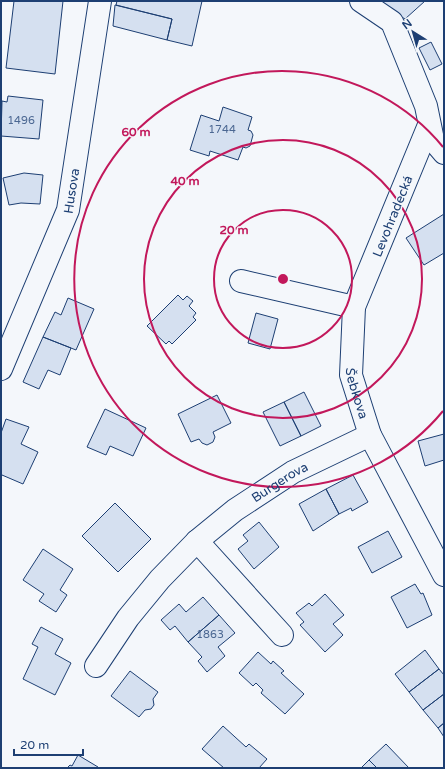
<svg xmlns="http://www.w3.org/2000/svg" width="445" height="769" viewBox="0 0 445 769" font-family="'Varela Round',sans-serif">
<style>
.building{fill:#d5e0f0;stroke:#1d3f73}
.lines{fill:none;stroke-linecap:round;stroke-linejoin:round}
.minor-casing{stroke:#1d3f73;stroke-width:24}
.minor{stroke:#f4f7fb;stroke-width:22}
.ring{fill:none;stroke:#c2185b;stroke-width:2}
.labels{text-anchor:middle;stroke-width:3;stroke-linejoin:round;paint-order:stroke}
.number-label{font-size:11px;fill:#4b6792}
.street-label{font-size:13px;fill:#1d3f73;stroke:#f4f7fb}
.centre{fill:#c2185b;stroke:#f4f7fb;stroke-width:2}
.ring-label{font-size:12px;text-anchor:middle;font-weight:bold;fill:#c2185b;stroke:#f4f7fb;stroke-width:3;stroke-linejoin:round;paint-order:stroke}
</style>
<rect width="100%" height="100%" fill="#f4f7fb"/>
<!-- building -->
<path class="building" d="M 14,1 L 63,1 L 55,74 L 6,68 Z
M 117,1 L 202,1 L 192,46 L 167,40 L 172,19 L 116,5 Z
M 380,1 L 425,1 L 405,19 L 390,10 Z
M 115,5 L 172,19 L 167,40 L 113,26 Z
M 431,42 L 442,64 L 430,70 L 419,48 Z
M 8,96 L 43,100 L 39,139 L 1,136 L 2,101 L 7,102 Z
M 223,107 L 252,117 L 248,130 L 251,131 L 253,135 L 250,146 L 246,148 L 243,147 L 238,160 L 210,151 L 209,156 L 190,150 L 201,115 L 219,121 Z
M 24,173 L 43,175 L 40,204 L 21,203 L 9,205 L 3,178 Z
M 444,214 L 444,253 L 424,265 L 406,238 Z
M 178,295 L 183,300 L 187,296 L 193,301 L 189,306 L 196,313 L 193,317 L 196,320 L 172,344 L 169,341 L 166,344 L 147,326 Z
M 68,298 L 94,309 L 76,350 L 43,337 L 55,312 L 61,315 Z
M 256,313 L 278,319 L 270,349 L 248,343 Z
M 43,337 L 71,348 L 60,375 L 48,370 L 39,389 L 23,382 Z
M 304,392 L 321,426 L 301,436 L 284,402 Z
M 217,395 L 231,423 L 213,432 L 215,437 L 213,442 L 207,445 L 202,443 L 199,439 L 191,442 L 178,414 Z
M 284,402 L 301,436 L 280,446 L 263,412 Z
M 105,409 L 146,428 L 133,456 L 110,446 L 106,455 L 87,447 Z
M 6,419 L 29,427 L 21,444 L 38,452 L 23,484 L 2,475 L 1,477 L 1,433 Z
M 444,434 L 444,460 L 425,466 L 418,441 Z
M 353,475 L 368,502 L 352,511 L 351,508 L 339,514 L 326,489 Z
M 326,489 L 339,514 L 313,531 L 299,504 Z
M 115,503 L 151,539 L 118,572 L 82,536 Z
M 259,522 L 279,547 L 254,569 L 238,549 L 248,541 L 243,535 Z
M 388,531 L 402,557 L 372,573 L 358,547 Z
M 43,549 L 73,569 L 60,590 L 67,595 L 56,612 L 39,601 L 44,594 L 23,580 Z
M 415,584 L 421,594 L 423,593 L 432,615 L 407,628 L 391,597 Z
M 325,594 L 344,615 L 333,624 L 343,635 L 325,652 L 300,625 L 304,622 L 296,613 L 309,603 L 312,606 Z
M 203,597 L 219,615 L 188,642 L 175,626 L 170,630 L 161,620 L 179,604 L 186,612 Z
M 219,615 L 235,633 L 218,647 L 225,656 L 207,672 L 198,661 L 202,657 L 188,642 Z
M 41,627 L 63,639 L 55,654 L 71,663 L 55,695 L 23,679 L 38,647 L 32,644 Z
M 425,650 L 439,669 L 409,692 L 395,674 Z
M 258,652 L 271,664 L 273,661 L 284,671 L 281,673 L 304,694 L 285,714 L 261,693 L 263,690 L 256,683 L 253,686 L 239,673 Z
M 439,669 L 444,675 L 444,694 L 423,710 L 409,692 Z
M 130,671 L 158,692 L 153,699 L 154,705 L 151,709 L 145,710 L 139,717 L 111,696 Z
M 444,694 L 444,723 L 438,728 L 423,710 Z
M 444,723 L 444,737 L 438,728 Z
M 223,726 L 246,747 L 249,744 L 267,759 L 259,768 L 224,768 L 202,749 Z
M 386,744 L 409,768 L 377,768 L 369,760 Z
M 78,755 L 98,767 L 98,768 L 67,768 L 70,765 L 72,766 Z
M 369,760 L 377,768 L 361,768 Z"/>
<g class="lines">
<!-- minor casing -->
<g class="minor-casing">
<g id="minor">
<path d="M 361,1 L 392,22 L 426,106 L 433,140 L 444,153"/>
<path id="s1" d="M 429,125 L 354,307 L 351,375 L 370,435 L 444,575"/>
<path d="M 241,281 L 354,307"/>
<path id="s2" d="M 1,369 L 68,210 L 100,1"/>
<path d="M 197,541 L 282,635"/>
<path id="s3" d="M 96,666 L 128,618 L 160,579 L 197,541 L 235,510 L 293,472 L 370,435"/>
</g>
</g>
<!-- minor -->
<use href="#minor" class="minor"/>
</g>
<!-- distance rings -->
<g class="ring">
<circle cx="283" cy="279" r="69"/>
<circle cx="283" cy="279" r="139"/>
<path d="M443 411A208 208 0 1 1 443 147"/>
</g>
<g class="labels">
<!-- number labels -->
<g class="number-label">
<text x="21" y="124">1496</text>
<text x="222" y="133">1744</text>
<text x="210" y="638">1863</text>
</g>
<!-- street labels -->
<g class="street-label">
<text dy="5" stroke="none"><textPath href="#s2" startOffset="192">Husova</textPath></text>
<text transform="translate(392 216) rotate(-68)" y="5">Levohradecká</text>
<text dy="5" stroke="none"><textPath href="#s1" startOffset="284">Šebkova</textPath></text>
<text dy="5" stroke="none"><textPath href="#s3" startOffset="263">Burgerova</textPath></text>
</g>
</g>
<circle cx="283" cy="279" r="6" class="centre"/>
<g class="ring-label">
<text x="136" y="136">60 m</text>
<text x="185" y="185">40 m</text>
<text x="234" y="234">20 m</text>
</g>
<!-- border -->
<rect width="445" height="769" fill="none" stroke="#1d3f73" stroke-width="4"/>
<!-- north arrow -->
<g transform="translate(413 32) rotate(323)" stroke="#f4f7fb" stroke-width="3" paint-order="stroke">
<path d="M0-3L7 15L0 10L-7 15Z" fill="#1d3f73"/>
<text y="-6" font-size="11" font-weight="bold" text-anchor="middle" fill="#1d3f73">N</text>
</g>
<!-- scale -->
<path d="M14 749v6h69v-6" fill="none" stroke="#1d3f73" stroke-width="2"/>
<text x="20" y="749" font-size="12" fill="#1d3f73" stroke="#f4f7fb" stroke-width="3" paint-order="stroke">20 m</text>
</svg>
